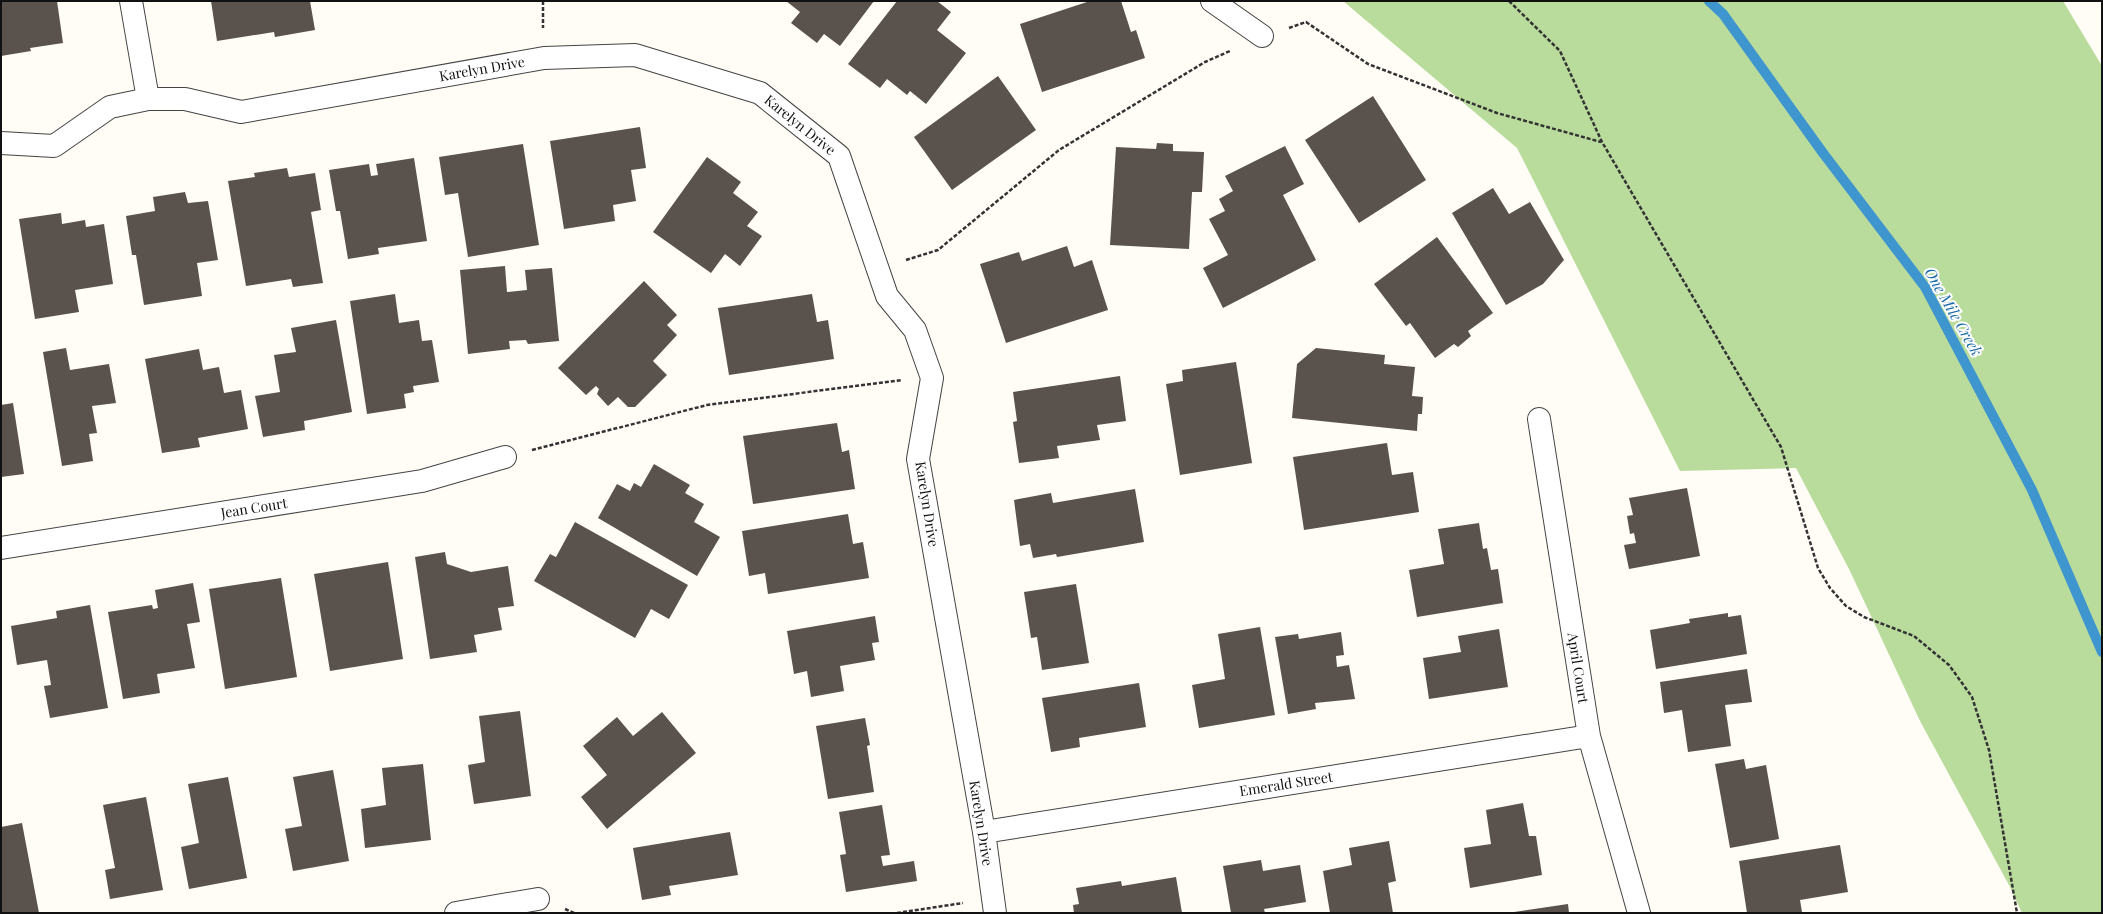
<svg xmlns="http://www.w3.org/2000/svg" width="2103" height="914" viewBox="0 0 2103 914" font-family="'Playfair Display',serif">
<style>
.forest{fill:#b9dc9c}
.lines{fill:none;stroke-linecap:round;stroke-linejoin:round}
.stream{stroke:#3f96cf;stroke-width:10}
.building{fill:#5a524d}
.street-casing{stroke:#444;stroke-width:24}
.path{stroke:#333;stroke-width:2.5;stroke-dasharray:4 2;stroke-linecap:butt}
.street{stroke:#fff;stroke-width:22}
.labels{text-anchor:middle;stroke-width:4;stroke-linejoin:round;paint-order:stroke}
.street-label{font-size:14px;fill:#111;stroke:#fff}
.water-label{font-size:15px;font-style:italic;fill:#1768a6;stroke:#fff}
</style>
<rect width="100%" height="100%" fill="#fffdf5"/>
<!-- forest -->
<path class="forest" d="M 1343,1 L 2063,1 L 2102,66 L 2102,913 L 2022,913 L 2010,887 L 1920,721 L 1850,571 L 1796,468 L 1680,471 L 1517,148 Z"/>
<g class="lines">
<!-- stream -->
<path class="stream" d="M 1709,1 L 1723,14 L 1823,153 L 1925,287 L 2032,490 L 2102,652"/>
</g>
<!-- building -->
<path class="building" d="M 1,1 L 57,1 L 63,43 L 30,48 L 31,51 L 1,56 Z
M 211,1 L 310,1 L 315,30 L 275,37 L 274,32 L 217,41 Z
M 786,1 L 874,1 L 840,46 L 824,34 L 817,43 L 791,23 L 800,12 Z
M 897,1 L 937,1 L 951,12 L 937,30 L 966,53 L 926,104 L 910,91 L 907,95 L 887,79 L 880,88 L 848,64 Z
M 1090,1 L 1121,1 L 1131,32 L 1136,30 L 1145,58 L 1042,92 L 1020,24 Z
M 998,76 L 1036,130 L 952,190 L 914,137 Z
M 1373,96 L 1426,180 L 1359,223 L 1305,140 Z
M 640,127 L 646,168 L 631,170 L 636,201 L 613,205 L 615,221 L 564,229 L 550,141 Z
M 1157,143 L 1173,144 L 1173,151 L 1204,152 L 1202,192 L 1192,192 L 1189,249 L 1110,245 L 1116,147 L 1156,149 Z
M 523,144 L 539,245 L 468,257 L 458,193 L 445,195 L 439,157 Z
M 1285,146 L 1304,184 L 1283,195 L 1316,260 L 1223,308 L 1203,268 L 1228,255 L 1209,219 L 1225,211 L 1219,199 L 1233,191 L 1225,176 Z
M 707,157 L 741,182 L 733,193 L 758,212 L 747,226 L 762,236 L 740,266 L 725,254 L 711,273 L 653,232 Z
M 414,158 L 427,241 L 378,248 L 379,254 L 348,259 L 340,211 L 336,211 L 329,170 L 369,164 L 371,176 L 378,175 L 376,164 Z
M 287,168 L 289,177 L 315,173 L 321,210 L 311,212 L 323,283 L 293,287 L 291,279 L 246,286 L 228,181 L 255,177 L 254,173 Z
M 1493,188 L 1509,214 L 1530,202 L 1564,260 L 1543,284 L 1506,305 L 1452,213 Z
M 185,192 L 188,203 L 208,201 L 218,260 L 197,263 L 202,296 L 144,305 L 136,255 L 132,255 L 126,216 L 155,211 L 153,197 Z
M 61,213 L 62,224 L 85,220 L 86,227 L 104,224 L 113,284 L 75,290 L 79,312 L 35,319 L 19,219 Z
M 1437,237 L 1493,313 L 1468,331 L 1471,336 L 1458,347 L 1454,344 L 1435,358 L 1410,323 L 1406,326 L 1374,284 Z
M 1067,246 L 1074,267 L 1092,260 L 1108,310 L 1006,343 L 980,264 L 1019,252 L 1022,261 Z
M 505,266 L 507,292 L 527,290 L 525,270 L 552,268 L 559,341 L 528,344 L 526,340 L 509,341 L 510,349 L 468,354 L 460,270 Z
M 644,281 L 677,315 L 667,325 L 677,335 L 653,361 L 667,375 L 635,407 L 628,407 L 618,397 L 608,406 L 597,394 L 599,389 L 596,386 L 586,395 L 558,368 Z
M 395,294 L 399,323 L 419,320 L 422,341 L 432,340 L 439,382 L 413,386 L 414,392 L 404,394 L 406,408 L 367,414 L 350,301 Z
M 812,294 L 817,322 L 828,320 L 834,359 L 729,375 L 718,308 Z
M 336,320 L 352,412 L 304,421 L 305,430 L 263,437 L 255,396 L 280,392 L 274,355 L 296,352 L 291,328 Z
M 66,348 L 70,370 L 109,364 L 116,403 L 92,406 L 97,433 L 89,434 L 93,461 L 62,466 L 43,352 Z
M 1316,348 L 1385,355 L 1384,364 L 1415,367 L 1412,396 L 1423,397 L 1422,414 L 1418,414 L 1417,431 L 1292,418 L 1297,364 Z
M 199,349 L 203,370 L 219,367 L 224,393 L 241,390 L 248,429 L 198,438 L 200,447 L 162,453 L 145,359 Z
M 1236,362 L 1252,463 L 1180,475 L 1166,384 L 1183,381 L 1182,370 Z
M 1120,376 L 1126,421 L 1097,425 L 1100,440 L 1057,446 L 1059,458 L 1019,463 L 1013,422 L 1017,421 L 1013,392 Z
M 13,403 L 24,474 L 1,477 L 1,405 Z
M 837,423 L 842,452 L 849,450 L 855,489 L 753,504 L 743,436 Z
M 1387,443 L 1392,475 L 1413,472 L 1419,512 L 1304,530 L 1293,457 Z
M 654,464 L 690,485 L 685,493 L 704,504 L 694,522 L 720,537 L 697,576 L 598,518 L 617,484 L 630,491 L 634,483 L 641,487 Z
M 1687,488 L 1700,556 L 1629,569 L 1624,545 L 1636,543 L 1634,533 L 1630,534 L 1627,516 L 1633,515 L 1629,498 Z
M 1135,489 L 1144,542 L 1057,557 L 1056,554 L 1033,558 L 1030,544 L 1020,546 L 1014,500 L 1051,493 L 1053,503 Z
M 848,514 L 853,544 L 863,542 L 869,578 L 768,594 L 765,573 L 749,576 L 742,531 Z
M 575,522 L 688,585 L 669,619 L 651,609 L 635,638 L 534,581 L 550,554 L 556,557 Z
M 1479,523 L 1483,549 L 1487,548 L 1491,570 L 1498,569 L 1503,603 L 1417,617 L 1409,570 L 1444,564 L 1438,529 Z
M 445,552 L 447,564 L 471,572 L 508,566 L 514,606 L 498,608 L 502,630 L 474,635 L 477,652 L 430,659 L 415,557 Z
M 388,562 L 403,659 L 330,671 L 314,574 Z
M 281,578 L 297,677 L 225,689 L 209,589 Z
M 193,583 L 200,622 L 187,624 L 195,668 L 157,674 L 160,693 L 123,699 L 108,612 L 152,605 L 153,609 L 158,608 L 155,590 Z
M 1076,584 L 1089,663 L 1042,670 L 1037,637 L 1031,638 L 1024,592 Z
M 90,605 L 108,708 L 50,718 L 44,686 L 51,685 L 47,660 L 17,665 L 11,626 L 57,618 L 56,611 Z
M 1728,613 L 1728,617 L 1741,615 L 1747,654 L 1656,669 L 1650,630 L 1690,623 L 1689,619 Z
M 875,616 L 879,642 L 872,643 L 875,660 L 840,666 L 844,691 L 811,697 L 807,671 L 794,674 L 787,631 Z
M 1260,627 L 1275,715 L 1199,728 L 1192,685 L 1225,679 L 1218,634 Z
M 1499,629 L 1508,687 L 1429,699 L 1423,658 L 1461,652 L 1458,636 Z
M 1341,632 L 1344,655 L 1336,656 L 1337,667 L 1349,665 L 1355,699 L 1315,703 L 1316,709 L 1288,714 L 1275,637 L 1298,634 L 1299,639 Z
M 1747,669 L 1752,702 L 1725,705 L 1731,746 L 1688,752 L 1682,710 L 1664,713 L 1660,682 Z
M 1139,683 L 1146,727 L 1079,738 L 1080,747 L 1051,752 L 1042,698 Z
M 520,711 L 531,796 L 474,804 L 468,765 L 485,762 L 479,716 Z
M 662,712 L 696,753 L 607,829 L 581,797 L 607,775 L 583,746 L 617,717 L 633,736 Z
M 865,718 L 870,745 L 867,746 L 874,792 L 828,799 L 816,726 Z
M 1744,759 L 1746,769 L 1766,765 L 1779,839 L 1730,848 L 1715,764 Z
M 423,764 L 431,840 L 365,848 L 361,809 L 386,805 L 382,768 Z
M 333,770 L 349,861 L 293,871 L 285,829 L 302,826 L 293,777 Z
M 228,777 L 247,878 L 189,889 L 181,847 L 199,843 L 188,784 Z
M 146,797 L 163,890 L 110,899 L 105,870 L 115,868 L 103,805 Z
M 1523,803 L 1529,836 L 1536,836 L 1542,875 L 1470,888 L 1464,848 L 1491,844 L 1486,810 Z
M 882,805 L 890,855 L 881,856 L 883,866 L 914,861 L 917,881 L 846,892 L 840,855 L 846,854 L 839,812 Z
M 22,823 L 39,913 L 1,913 L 1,827 Z
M 730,832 L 738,875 L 669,886 L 671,895 L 642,900 L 633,848 Z
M 1389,841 L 1396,881 L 1388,883 L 1393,913 L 1330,913 L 1323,871 L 1352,865 L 1349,848 Z
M 1840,845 L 1848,892 L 1800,900 L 1802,912 L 1747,913 L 1739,861 Z
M 1261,860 L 1263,871 L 1300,865 L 1306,902 L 1264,909 L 1265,913 L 1231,913 L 1223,866 Z
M 1176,877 L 1182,913 L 1074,913 L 1073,905 L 1079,904 L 1076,888 L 1121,881 L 1122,886 Z
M 1568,904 L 1569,913 L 1514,913 L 1514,912 Z"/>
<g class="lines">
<!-- street casing -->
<g class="street-casing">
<path id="street" d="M 131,1 L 148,99
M 1212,1 L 1262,36
M 1,143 L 54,146 L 110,107 L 148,99 L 185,99 L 241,112 L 544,58 L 635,55 L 760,93 L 839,156 L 887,296 L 915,330 L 932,378 L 918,459 L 984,832 L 995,913
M 1539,419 L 1589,736 L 1639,913
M 1,548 L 422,481 L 505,457
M 984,832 L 1589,736
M 456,913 L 538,899"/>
</g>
<!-- path -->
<path class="path" d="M 543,1 L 543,28
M 1509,1 L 1560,51 L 1602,142 L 1781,447 L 1818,568 L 1830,588 L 1846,606 L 1864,617 L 1914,636 L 1949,665 L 1972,697 L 1989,750 L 2017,913
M 1289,28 L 1306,22 L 1368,64 L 1497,113 L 1601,142
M 906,260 L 938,250 L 1059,150 L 1205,62 L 1230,51
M 532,450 L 707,405 L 902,380
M 565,909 L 574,913
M 897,913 L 963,903"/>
<!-- street -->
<use href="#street" class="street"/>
</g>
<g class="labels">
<!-- street labels -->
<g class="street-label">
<text transform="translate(482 69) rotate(-10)" y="5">Karelyn Drive</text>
<text transform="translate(800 125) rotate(39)" y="5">Karelyn Drive</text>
<text transform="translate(927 504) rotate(81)" y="5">Karelyn Drive</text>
<text transform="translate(254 508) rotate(-9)" y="5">Jean Court</text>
<text transform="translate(1578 668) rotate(81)" y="5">April Court</text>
<text transform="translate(1286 784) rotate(-9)" y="5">Emerald Street</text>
<text transform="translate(981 823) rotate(81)" y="5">Karelyn Drive</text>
</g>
<!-- water labels -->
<g class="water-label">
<text transform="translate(1953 312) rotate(60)" y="5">One Mile Creek</text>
</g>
</g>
<!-- border -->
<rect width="2103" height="914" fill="none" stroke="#111111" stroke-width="4"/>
</svg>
